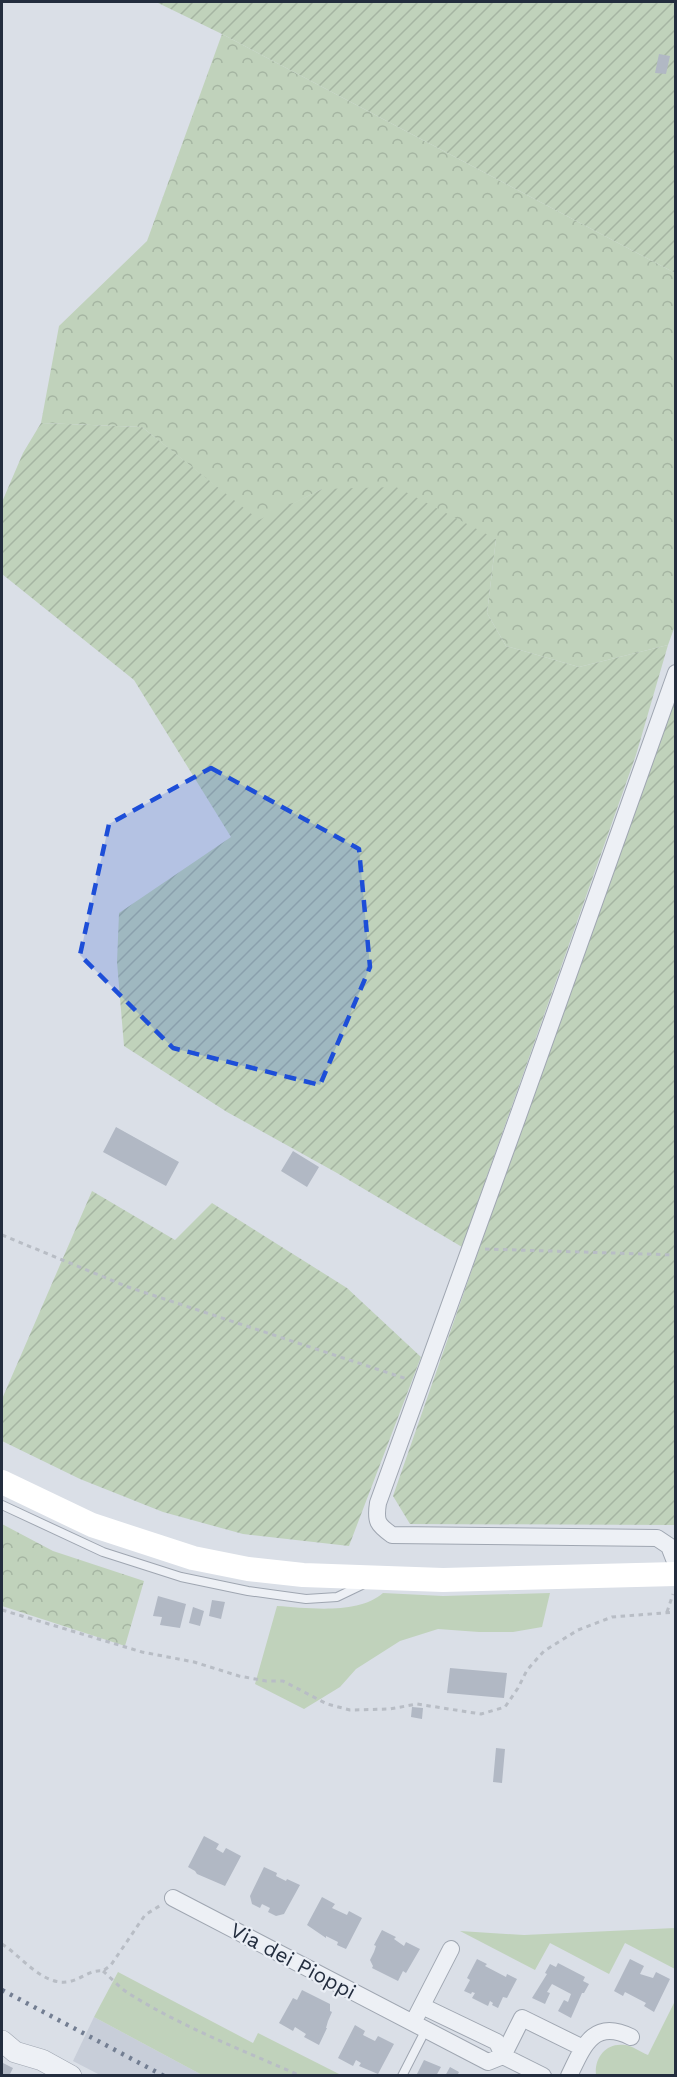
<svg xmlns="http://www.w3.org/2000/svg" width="677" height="2077" viewBox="0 0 677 2077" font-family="'Work Sans',sans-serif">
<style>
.built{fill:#c8ced9}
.grass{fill:#c0d2bb}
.forest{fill:url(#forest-crowns)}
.garden{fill:url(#garden-furrows)}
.building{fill:#b1b8c4}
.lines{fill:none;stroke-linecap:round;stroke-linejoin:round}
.service-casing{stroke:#9fa6b1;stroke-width:10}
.minor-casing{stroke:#9fa6b1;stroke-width:18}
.tertiary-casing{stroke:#9fa6b1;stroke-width:22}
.path{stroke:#b8bdc5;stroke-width:3;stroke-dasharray:4.5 4.5;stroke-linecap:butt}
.service{stroke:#edf0f5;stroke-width:8}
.minor{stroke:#edf0f5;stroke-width:16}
.tertiary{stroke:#edf0f5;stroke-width:21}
.secondary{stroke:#fff;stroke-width:24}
.rail{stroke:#737e92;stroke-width:4.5;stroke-dasharray:3 6;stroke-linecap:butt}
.marked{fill:#1d4ed8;fill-opacity:0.2;stroke:#1d4ed8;stroke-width:4.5;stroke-dasharray:12 8;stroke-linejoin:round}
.labels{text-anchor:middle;stroke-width:4.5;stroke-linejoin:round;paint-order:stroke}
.street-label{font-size:21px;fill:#232d3e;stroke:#eaeef5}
</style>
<defs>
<pattern id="forest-crowns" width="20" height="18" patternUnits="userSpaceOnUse" patternTransform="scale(1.5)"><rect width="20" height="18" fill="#c0d2bb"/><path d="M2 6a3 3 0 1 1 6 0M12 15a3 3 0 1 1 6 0" fill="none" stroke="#a5b5a2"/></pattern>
<pattern id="garden-furrows" width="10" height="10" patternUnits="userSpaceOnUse" patternTransform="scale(1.5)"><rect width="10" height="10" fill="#c0d2bb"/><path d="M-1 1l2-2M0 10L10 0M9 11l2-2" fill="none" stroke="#a5b5a2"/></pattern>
</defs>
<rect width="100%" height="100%" fill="#dadfe7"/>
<!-- built -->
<path class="built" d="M 94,2017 L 202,2075 L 100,2075 L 73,2061 Z"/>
<!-- grass -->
<path class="grass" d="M 383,1593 L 443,1596 L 550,1593 L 542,1627 L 513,1632 L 479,1632 L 438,1629 L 400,1641 L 356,1669 L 340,1687 L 304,1709 L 255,1684 L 277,1606 C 308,1608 358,1615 383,1593 Z
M 675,1928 L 675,1969 L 625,1943 L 609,1974 L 550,1943 L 535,1970 L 460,1931 L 524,1935 Z
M 118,1972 L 253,2043 L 258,2033 L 341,2075 L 202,2075 L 94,2017 Z
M 675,2001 L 675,2075 L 596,2075 C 594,2058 606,2042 625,2045 C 633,2046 640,2052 648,2055 Z"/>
<!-- forest -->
<path class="forest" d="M 222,34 L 675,273 L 676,623 L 668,645 L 579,667 L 506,646 L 487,613 L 496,539 L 322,489 L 259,521 L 142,427 L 41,423 L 59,326 L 147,241 Z
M 2,1524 L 53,1551 L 144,1581 L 125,1646 L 2,1606 Z"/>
<!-- garden -->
<path class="garden" d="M 156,2 L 675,2 L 675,273 L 222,34 Z
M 41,423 L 142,427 L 259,520 L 322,489 L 396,487 L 496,539 L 487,613 L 506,646 L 579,667 L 668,645 L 636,755 L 462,1247 L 337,1173 L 227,1112 L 124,1046 L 117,962 L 119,913 L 231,837 L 134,680 L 2,574 L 2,502 L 23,453 Z
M 675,687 L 675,1525 L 410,1524 L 393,1496 Z
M 92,1191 L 175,1240 L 212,1203 L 347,1288 L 421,1357 L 349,1546 L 243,1534 L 163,1512 L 80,1479 L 2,1441 L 2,1399 Z"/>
<!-- building -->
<path class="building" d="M 659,54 L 670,56 L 666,74 L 655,73 Z
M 116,1127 L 179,1162 L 166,1186 L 103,1152 Z
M 293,1151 L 319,1167 L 307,1187 L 281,1171 Z
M 158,1596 L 186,1604 L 180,1628 L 160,1625 L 162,1617 L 153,1616 Z
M 212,1600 L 225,1602 L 221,1619 L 209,1616 Z
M 193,1607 L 204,1611 L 200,1626 L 189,1623 Z
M 450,1668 L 507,1673 L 504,1698 L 447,1693 Z
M 412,1707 L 423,1708 L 422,1719 L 411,1717 Z
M 496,1748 L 505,1749 L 502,1783 L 493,1782 Z
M 204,1836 L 219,1844 L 216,1849 L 223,1853 L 226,1848 L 241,1856 L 225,1886 L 197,1874 L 195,1871 L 188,1867 Z
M 264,1867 L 277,1873 L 276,1876 L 286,1881 L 287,1879 L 300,1885 L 284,1914 L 276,1916 L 268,1912 L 270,1908 L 262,1904 L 260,1908 L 252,1904 L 250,1896 Z
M 322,1897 L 335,1904 L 332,1908 L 347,1915 L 349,1911 L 362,1918 L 346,1949 L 337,1945 L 338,1942 L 326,1936 L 326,1938 L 307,1925 Z
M 382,1930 L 396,1937 L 394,1939 L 404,1946 L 406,1942 L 420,1949 L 406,1973 L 403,1971 L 398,1981 L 372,1968 L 373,1966 L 370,1960 L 374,1952 L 376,1946 L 374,1945 Z
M 477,1959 L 487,1964 L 485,1966 L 506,1977 L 507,1974 L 517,1979 L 507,1998 L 503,1997 L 498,2008 L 492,2005 L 493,2003 L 490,2001 L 488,2006 L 472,1998 L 475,1993 L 472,1992 L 471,1994 L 464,1991 L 470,1980 L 467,1978 Z
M 630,1959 L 644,1966 L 640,1974 L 653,1978 L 656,1972 L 670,1979 L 654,2012 L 644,2006 L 646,2003 L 625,1992 L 623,1996 L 614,1991 Z
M 558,1963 L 585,1977 L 583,1981 L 589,1984 L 584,1993 L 582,1993 L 571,2018 L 558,2011 L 564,2000 L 568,2002 L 571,1994 L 552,1984 L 547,1992 L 550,1993 L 545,2004 L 532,1998 L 547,1974 L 545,1973 L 550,1964 L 556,1967 Z
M 302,1990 L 330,2004 L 330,2011 L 332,2012 L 328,2021 L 326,2028 L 327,2028 L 319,2045 L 304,2037 L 306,2034 L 295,2027 L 293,2031 L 279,2023 L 293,1998 L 297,2000 Z
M 355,2025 L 365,2031 L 363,2035 L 375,2041 L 378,2036 L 394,2044 L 378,2074 L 359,2066 L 361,2063 L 356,2060 L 353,2066 L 338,2058 Z
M 424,2060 L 441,2067 L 436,2076 L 416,2076 Z
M 3,2063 L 13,2068 L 9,2076 L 2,2076 Z
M 450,2067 L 459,2072 L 457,2076 L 445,2076 Z"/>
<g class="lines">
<!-- service casing -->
<g class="service-casing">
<path id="service" d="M 2,1505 L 103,1552 L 181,1577 L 248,1591 L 306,1599 L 337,1597 L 362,1585
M 402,2076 L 422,2037"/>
</g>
<!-- minor casing -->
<g class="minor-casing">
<path id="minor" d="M 676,673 L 517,1119 L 378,1503 C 375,1522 378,1525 392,1535 L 657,1538 L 669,1546 L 676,1564
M 173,1898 L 488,2062 L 503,2056 L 497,2042 L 422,2006
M 417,2015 L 451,1949
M 543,2076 L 503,2056 L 522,2018 L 583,2048
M 569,2076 C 583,2047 593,2018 631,2037"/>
</g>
<!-- tertiary casing -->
<g class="tertiary-casing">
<path id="tertiary" d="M 2,2041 L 15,2052 L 42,2060 L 71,2076"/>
</g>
<!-- path -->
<path class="path" d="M 2,1235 L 128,1287 L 407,1379
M 485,1249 L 676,1255
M 2,1610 L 142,1652 L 194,1662 L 239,1676 L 266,1681 L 283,1681 L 327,1704 L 350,1710 L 390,1709 L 417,1704 L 481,1714 L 505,1707 L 518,1688 L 527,1670 L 544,1651 L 578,1630 L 612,1617 L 676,1612
M 667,1612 L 673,1594
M 2,1944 C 21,1956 42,1985 67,1982 C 81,1980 90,1969 103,1971 L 111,1965 L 145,1915 L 161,1905
M 103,1971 C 111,1978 119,1987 128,1993 C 182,2027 242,2050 301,2076"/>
<!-- service -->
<use href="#service" class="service"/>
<!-- minor -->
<use href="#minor" class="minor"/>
<!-- tertiary -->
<use href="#tertiary" class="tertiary"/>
<!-- secondary -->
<path class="secondary" d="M 2,1482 L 92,1525 L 193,1558 L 248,1569 L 303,1575 L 443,1580 L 676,1574"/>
<!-- rail -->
<path class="rail" d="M 2,1990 L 164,2076"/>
</g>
<!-- marked area -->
<path class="marked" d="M 211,768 L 359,849 L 370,967 L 320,1085 L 173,1048 L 80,955 L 109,824 Z"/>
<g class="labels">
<!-- street labels -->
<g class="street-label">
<text transform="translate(293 1961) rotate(28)" y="7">Via dei Pioppi</text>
</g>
</g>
<!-- border -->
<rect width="677" height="2077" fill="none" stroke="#232d3e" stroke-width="6"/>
</svg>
